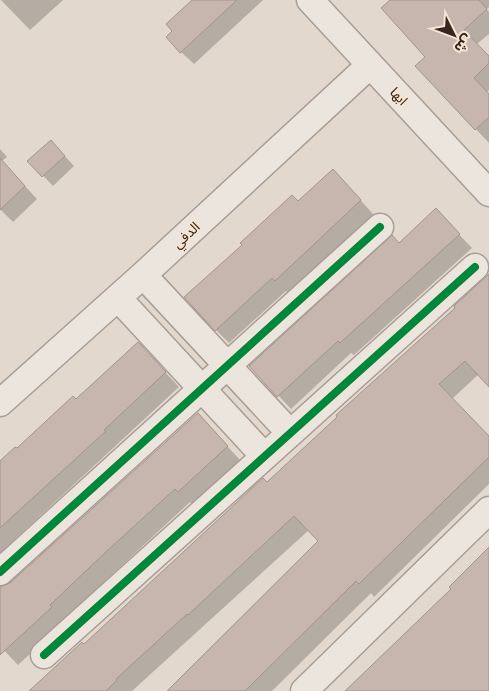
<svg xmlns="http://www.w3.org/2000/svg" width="489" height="691" viewBox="0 0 489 691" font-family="Bitter,'Noto Sans Arabic',serif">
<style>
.shadow{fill:#0003}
.building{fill:#c7b6ae;stroke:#a3948c}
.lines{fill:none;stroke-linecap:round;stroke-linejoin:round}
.street-casing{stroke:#a89e96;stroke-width:29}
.street{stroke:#ece5de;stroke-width:26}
.cycleway-casing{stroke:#f5e5d2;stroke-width:11}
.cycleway{stroke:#00873e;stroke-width:8}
.labels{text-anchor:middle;stroke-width:4;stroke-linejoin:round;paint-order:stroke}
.street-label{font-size:14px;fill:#37261e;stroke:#f5e5d2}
</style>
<rect width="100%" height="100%" fill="#e3d8cd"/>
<!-- shadow -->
<path class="shadow" d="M 1,0 L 63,0 L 30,30 Z
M 193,0 L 263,0 L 194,64 L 181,52 L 174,31 Z
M 391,0 L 489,0 L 489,7 L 487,9 L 489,12 L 489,34 L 477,44 L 489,57 L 489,90 L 487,92 L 489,95 L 489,143 L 417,66 L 427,57 Z
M 0,149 L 7,157 L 2,161 L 37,199 L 13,222 L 0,209 Z
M 60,151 L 74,166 L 53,186 L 29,161 Z
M 346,184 L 373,214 L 289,293 L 286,291 L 229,343 L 216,330 L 243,245 L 298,203 Z
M 448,223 L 472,248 L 354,355 L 351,353 L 291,409 L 251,366 L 399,244 Z
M 489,273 L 489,385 L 479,374 L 452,399 L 489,437 L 489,484 L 374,597 L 371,593 L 272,691 L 182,691 L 320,541 L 309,530 L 132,691 L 39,691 L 84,646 L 267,484 L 457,308 L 486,279 Z
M 152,358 L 179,387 L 0,553 L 0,463 L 76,401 Z
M 211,429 L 241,461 L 193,505 L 190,502 L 63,620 L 65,622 L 18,665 L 0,646 L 0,588 L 4,588 Z"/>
<!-- building -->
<path class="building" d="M 192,0 L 237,0 L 180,53 L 166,37 L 172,31 L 166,24 Z
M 390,0 L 479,0 L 487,9 L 464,30 L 489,56 L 489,63 L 474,78 L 489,94 L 489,117 L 475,130 L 415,66 L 425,57 L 381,8 Z
M 51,140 L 65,156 L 42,177 L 27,161 Z
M 0,158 L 25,186 L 0,210 Z
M 333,169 L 361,200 L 275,281 L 272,278 L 215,331 L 184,297 L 242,245 L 240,243 L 292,195 L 298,201 Z
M 436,208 L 460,234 L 340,343 L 338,341 L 277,397 L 249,366 L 392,235 L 399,243 Z
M 489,274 L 489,387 L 465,361 L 439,384 L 489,436 L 489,457 L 359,584 L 356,581 L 245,691 L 167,691 L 318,541 L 294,516 L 188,615 L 187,614 L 116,679 L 117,680 L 106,691 L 29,691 L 82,642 L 84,644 L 263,478 L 267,482 L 337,417 L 336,415 L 455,308 L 454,306 Z
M 138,342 L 166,372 L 104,430 L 106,431 L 0,528 L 0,461 L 15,447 L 17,448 L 73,396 L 76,399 Z
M 198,413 L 228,446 L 178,492 L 175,489 L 108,550 L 50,605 L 52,607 L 0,655 L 0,587 L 10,583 Z
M 489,547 L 489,691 L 345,691 L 451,589 L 449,587 Z"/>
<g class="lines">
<!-- street casing -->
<g class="street-casing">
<path id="street" d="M 310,0 L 489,193
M 143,275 L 290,433
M 118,298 L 264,456
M 0,403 L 143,275 L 370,65
M 0,572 L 380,227
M 44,655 L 475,267
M 304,691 L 489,510"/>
</g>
<!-- street -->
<use href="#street" class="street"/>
<!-- cycleway casing -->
<g class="cycleway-casing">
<path id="cycleway" d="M 0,572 L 380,227
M 44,655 L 475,267"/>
</g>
<!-- cycleway -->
<use href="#cycleway" class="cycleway"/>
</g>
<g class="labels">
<!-- street labels -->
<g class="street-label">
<text transform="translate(399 96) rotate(47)" y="5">ابها</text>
<text transform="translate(186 235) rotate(-43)" y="5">الدفي</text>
</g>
</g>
<!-- north arrow -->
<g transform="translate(454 35) rotate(132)" stroke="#f5e5d2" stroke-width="4" paint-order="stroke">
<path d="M0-4L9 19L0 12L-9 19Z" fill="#37261e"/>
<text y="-8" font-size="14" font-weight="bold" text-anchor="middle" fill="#37261e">ش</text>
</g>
</svg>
